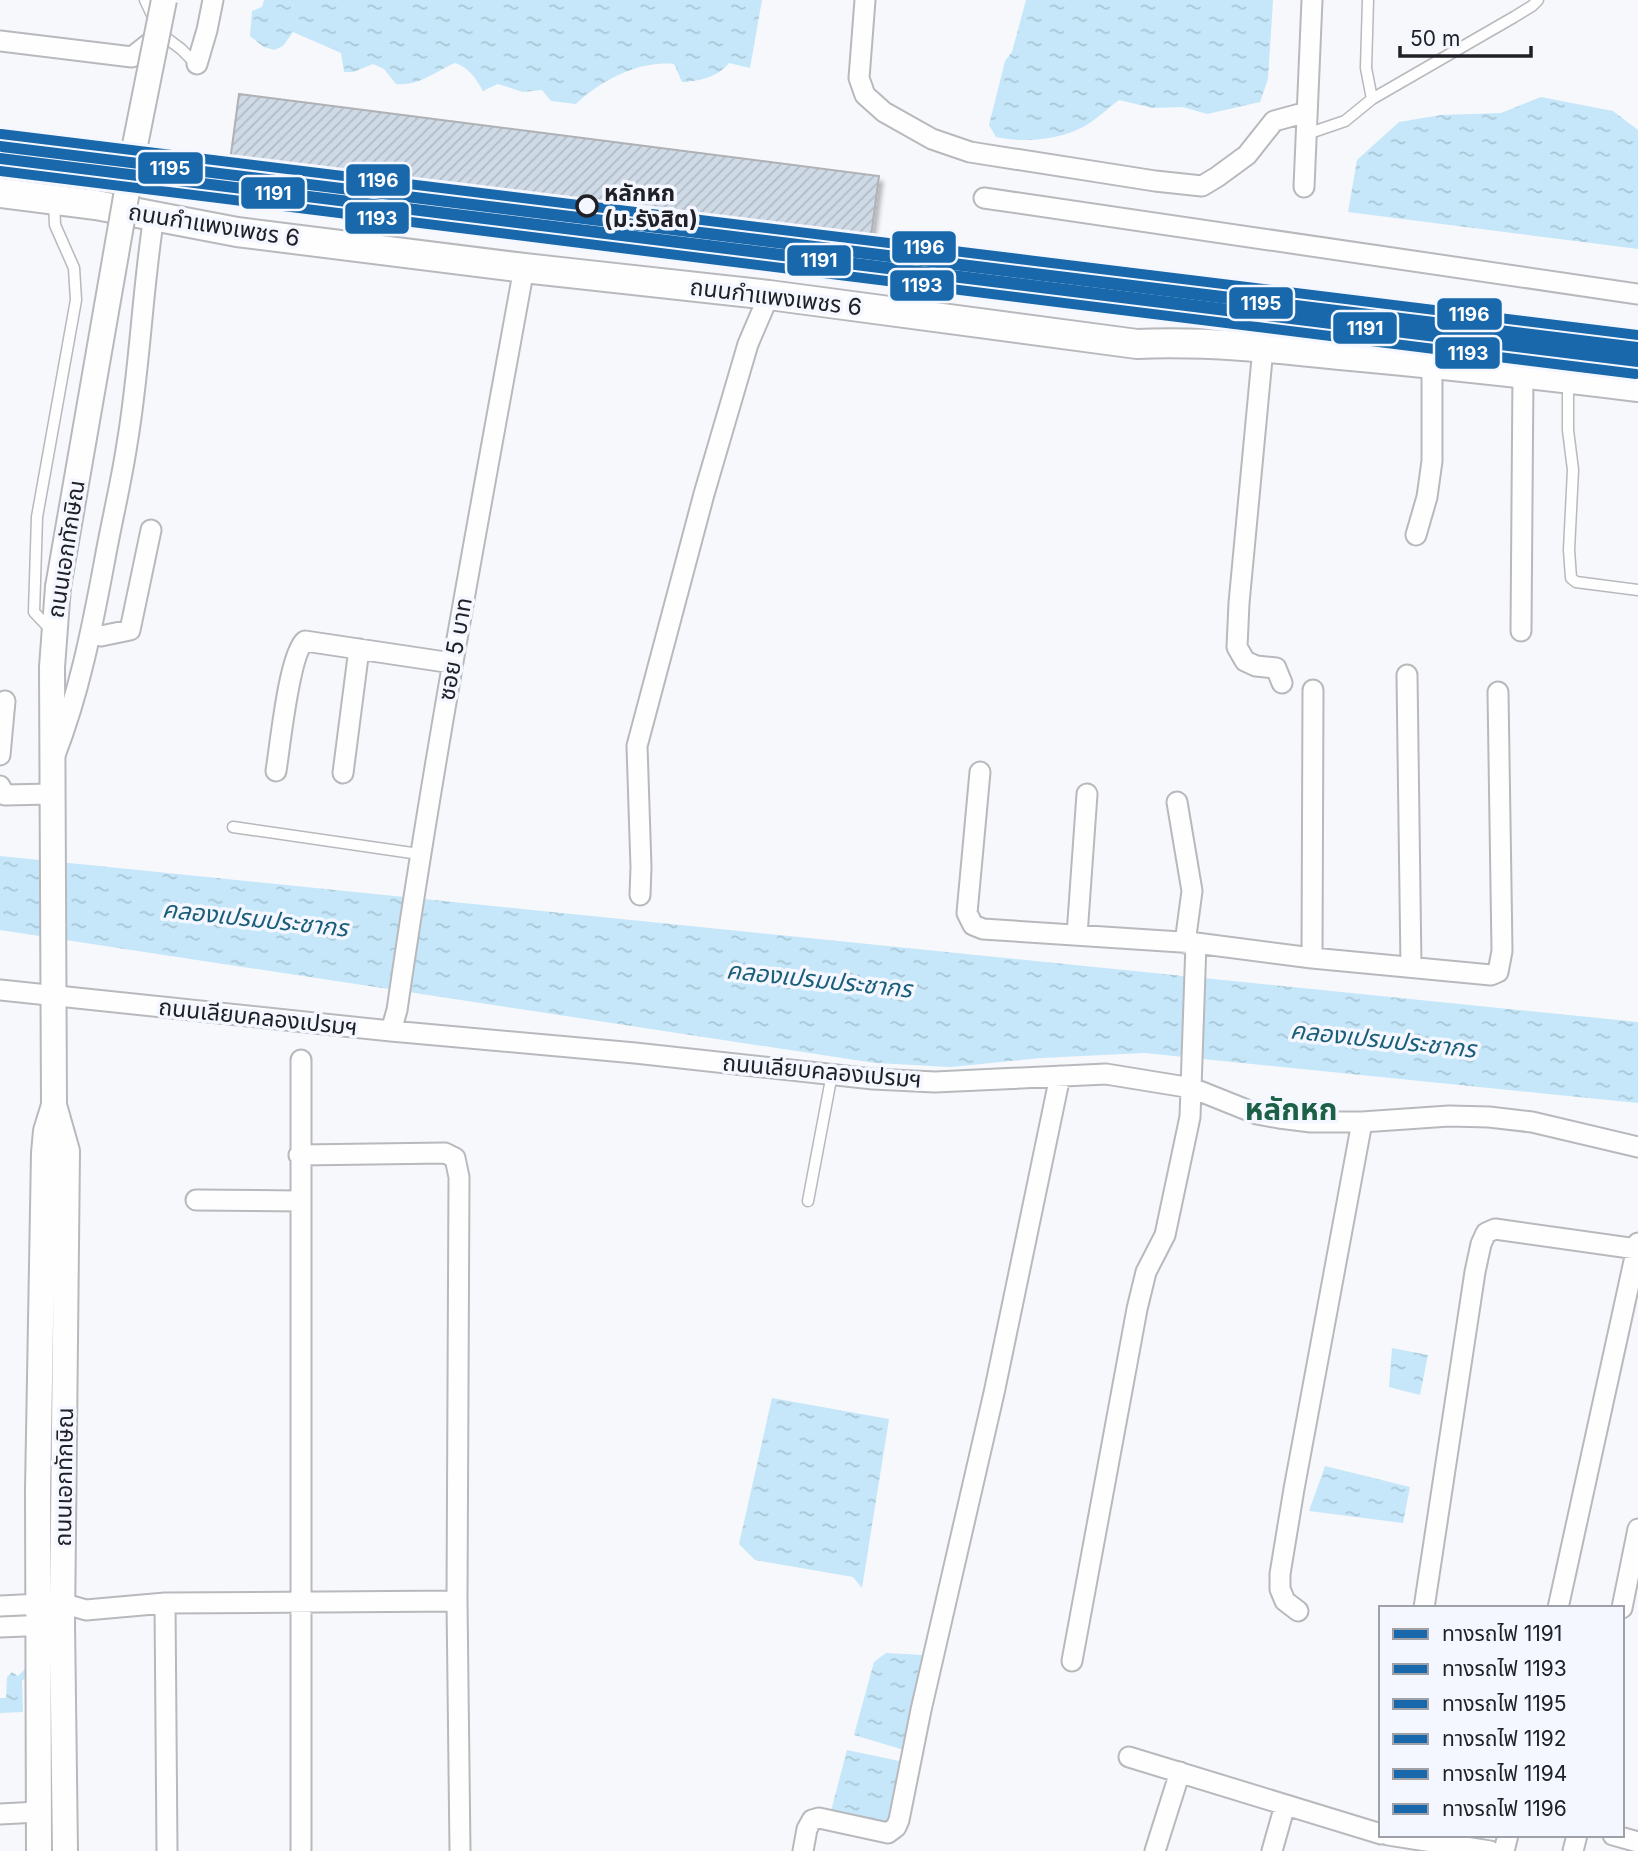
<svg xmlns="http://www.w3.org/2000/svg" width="1638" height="1851" viewBox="0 0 1638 1851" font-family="Inter,'Noto Sans Thai',sans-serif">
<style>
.water{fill:url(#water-ripples)}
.building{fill:url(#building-hatch);stroke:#afb1b4;stroke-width:2;filter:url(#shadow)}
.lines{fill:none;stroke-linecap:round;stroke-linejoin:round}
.service-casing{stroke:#b8b9bd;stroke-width:13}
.minor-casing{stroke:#b8b9bd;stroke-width:23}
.tertiary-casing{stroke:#b8b9bd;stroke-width:28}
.secondary-casing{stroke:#b8b9bd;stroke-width:32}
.service{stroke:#fefeff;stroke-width:10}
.minor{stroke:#fefeff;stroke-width:19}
.tertiary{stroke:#fefeff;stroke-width:24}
.secondary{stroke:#fefeff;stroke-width:28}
.tertiary-bridge-casing{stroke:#b8b9bd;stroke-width:28;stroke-linecap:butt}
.tertiary-bridge{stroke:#fefeff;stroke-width:24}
.rail-1-casing{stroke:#f4f7ff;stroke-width:16}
.rail-2-casing{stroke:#f4f7ff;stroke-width:16}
.rail-3-casing{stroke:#f4f7ff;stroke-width:16}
.rail-4-casing{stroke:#f4f7ff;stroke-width:16}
.rail-5-casing{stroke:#f4f7ff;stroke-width:16}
.rail-6-casing{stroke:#f4f7ff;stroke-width:16}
.rail-1{stroke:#1968ab;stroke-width:10}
.rail-2{stroke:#1968ab;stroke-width:10}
.rail-3{stroke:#1968ab;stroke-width:10}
.rail-4{stroke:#1968ab;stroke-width:10}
.rail-5{stroke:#1968ab;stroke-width:10}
.rail-6{stroke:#1968ab;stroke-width:10}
.stop-dot{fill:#f4f7ff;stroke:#202126;stroke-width:3.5}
.labels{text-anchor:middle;stroke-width:7;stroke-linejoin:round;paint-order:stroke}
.stop-label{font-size:23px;font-weight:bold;fill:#202126;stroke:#f4f7ff;text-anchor:start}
.street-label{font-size:23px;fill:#202126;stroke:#f4f7ff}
.water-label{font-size:24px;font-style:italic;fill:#1b5e79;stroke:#f4f7ff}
.district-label{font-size:30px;font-weight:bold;fill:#1c6047;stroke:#f4f7ff}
.line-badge{stroke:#f4f7ff;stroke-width:2.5}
.badge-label{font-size:19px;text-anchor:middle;font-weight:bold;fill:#fff}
</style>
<defs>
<pattern id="water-ripples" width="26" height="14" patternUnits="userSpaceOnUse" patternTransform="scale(1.75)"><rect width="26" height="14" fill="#c5e7f9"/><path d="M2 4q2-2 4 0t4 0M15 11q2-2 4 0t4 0" fill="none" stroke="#a9c6d5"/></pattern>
<pattern id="building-hatch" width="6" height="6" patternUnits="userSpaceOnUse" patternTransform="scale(1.75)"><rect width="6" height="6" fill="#cfdae7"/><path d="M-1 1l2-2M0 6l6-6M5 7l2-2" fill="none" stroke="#b1bbc6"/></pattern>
<filter id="shadow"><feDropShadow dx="3.5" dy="6" stdDeviation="2" flood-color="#0004"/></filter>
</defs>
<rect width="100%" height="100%" fill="#f7f8fc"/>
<!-- water -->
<path class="water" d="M 264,0 L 762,0 L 750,68 L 729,63 C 720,76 697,82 682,82 L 674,64 C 639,60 600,81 576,104 L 551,101 L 542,90 L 523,92 L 498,84 L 483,91 C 475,78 470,68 455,63 C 434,72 420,86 396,84 L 384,69 L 373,64 L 353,72 L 344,72 L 341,53 L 293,32 L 283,46 L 274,50 L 264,47 L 250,36 L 252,11 L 262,7 Z
M 1026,0 L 1273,0 L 1268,79 L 1260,102 L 1207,114 L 1183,107 L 1153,108 L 1119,100 C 1107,109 1096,120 1083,127 C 1059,140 1022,143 996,137 L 989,125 L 1005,61 L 1012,52 Z
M 1541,97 L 1613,111 L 1638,130 L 1638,249 L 1348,212 L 1357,160 L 1399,122 L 1441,115 L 1501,113 Z
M 0,856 L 1638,1022 L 1638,1103 L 1144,1053 L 1041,1058 L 951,1067 L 875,1063 L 0,930 Z
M 1392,1348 L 1428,1355 L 1420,1395 L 1389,1387 Z
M 772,1398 L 889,1419 L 862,1588 L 853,1577 L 755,1560 L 739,1544 Z
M 1325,1466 L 1410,1487 L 1403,1523 L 1309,1511 Z
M 886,1653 L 923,1655 L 904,1750 L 854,1735 L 874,1662 Z
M 27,1667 L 31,1673 L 22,1681 L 23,1712 L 0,1713 L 0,1698 L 6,1698 L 7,1677 L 12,1672 L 18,1676 Z
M 847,1750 L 904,1762 L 894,1816 L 883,1826 L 831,1811 Z"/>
<!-- building -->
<path class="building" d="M 239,94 L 879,176 L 869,251 L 229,169 Z"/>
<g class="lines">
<!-- service casing -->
<g class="service-casing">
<path id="service" d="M 145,0 L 161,34 L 181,49 L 196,64
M 1368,0 L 1366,68 L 1372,99
M 1307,134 L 1345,121 L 1372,99 L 1514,17 L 1532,6 L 1538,0
M 1568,382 L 1568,430 L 1573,470 L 1569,550 L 1571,578 L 1576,582 L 1638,590
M 51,630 L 34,612 L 37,517 L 76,300 L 74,268 L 55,225 L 54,201
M 233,827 L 419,854
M 808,1201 L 832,1074"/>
</g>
<!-- minor casing -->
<g class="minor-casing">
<path id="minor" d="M 865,0 L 859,78 L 865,95 L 884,112 L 932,139 L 970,152 L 1155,181 L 1202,186 L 1217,177 L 1247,155 L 1274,121 L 1307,112
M 0,41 L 132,57 L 160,35
M 197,64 L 207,30 L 213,0
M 1304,187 L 1312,0
M 984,198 L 1638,294
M 1263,348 L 1239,603 L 1237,647 L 1245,661 L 1256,666 L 1276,668 L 1282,683
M 1416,535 L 1427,497 L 1432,461 L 1432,363
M 1521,631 L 1523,373
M 90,634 L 101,636 L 130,630 L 151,530
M 1407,675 L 1411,967
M 0,755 L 5,701
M 55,755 C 79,694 92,628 104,564 C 111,524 121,484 127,444 C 140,368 142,292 154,216
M 276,771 C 280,747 289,654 305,641 L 452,663
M 980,772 L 967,913 L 973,925 L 983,929 L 1196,943 L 1190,1117 L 1165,1235 L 1146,1272 L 1137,1309 L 1072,1661
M 343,773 L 359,649
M 0,786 L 5,795 L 51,794
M 1177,802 L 1192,891 L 1185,943
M 640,895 L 641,867 L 637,746 L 704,494 L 748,344 L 769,295
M 1077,935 L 1087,794
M 1196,943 L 1312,958 L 1491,975 L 1498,972 L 1502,951 L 1498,692
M 1312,958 L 1313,690
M 0,990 L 391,1031 L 635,1053 L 873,1079 L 935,1082 L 1106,1074 L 1192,1088 L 1257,1114 L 1279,1118 L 1311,1122 L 1362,1122 L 1449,1116 L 1489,1117 L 1532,1122 L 1638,1147
M 391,1031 L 397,1010 C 433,761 479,515 524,268
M 299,1155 L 445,1153 L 455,1158 L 459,1177 L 457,1601 L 460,1851
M 196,1200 L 301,1201
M 165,1603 L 167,1851
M 0,1606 L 62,1603 L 86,1610 L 165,1603 L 457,1601
M 1424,1608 L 1475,1272 L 1481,1244 L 1486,1233 L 1495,1229 L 1637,1249
M 1558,1608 L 1638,1243
M 1622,1608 L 1638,1529
M 1298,1611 L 1285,1601 L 1280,1589 L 1280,1574 L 1294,1489 L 1362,1122
M 0,1627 L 50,1625
M 1129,1757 L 1381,1834
M 0,1814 L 38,1812
M 1388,1835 L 1490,1851
M 1613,1835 L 1638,1842
M 301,1851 L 301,1060
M 803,1851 L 807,1829 L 812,1820 L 819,1818 L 888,1833 L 896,1827 L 899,1820 L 921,1710 L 994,1393 L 1060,1076
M 1155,1851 L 1180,1772
M 1272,1851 L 1285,1805
M 1504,1851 L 1508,1835
M 1573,1851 L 1577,1835"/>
</g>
<!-- tertiary casing -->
<g class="tertiary-casing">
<path id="tertiary" d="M 54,1105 L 67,1151 L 62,1624 L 65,1851
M 39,1851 L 38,1490 L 44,1153 L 46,1131 L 54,1105 L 52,667 L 58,587"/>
</g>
<!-- secondary casing -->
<g class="secondary-casing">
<path id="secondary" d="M 0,193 L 96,205 L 237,232 L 524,268 L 769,295 L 1137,344 C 1205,341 1273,348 1340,355 C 1440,364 1539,375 1638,387"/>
</g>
<!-- service -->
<use href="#service" class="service"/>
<!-- minor -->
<use href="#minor" class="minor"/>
<!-- tertiary -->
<use href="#tertiary" class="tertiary"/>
<!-- secondary -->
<use href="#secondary" class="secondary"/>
<!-- tertiary-bridge casing -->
<g class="tertiary-bridge-casing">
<path id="tertiary-bridge" d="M 58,587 L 135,145 L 164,0"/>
</g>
<!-- tertiary-bridge -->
<use href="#tertiary-bridge" class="tertiary-bridge"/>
<!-- rail-1 casing -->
<g class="rail-1-casing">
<path id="rail-1" d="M 0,159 L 1638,362"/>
</g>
<!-- rail-2 casing -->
<g class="rail-2-casing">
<path id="rail-2" d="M 0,171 L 1636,374"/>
</g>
<!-- rail-3 casing -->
<g class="rail-3-casing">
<path id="rail-3" d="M 2,147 L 1638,350"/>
</g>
<!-- rail-4 casing -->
<g class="rail-4-casing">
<path id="rail-4" d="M 0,146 L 1638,347"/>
</g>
<!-- rail-5 casing -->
<g class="rail-5-casing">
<path id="rail-5" d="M 0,158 L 1637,359"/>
</g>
<!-- rail-6 casing -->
<g class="rail-6-casing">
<path id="rail-6" d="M 1,134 L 1638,335"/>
</g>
<!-- rail-1 -->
<use href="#rail-1" class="rail-1"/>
<!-- rail-2 -->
<use href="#rail-2" class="rail-2"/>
<!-- rail-3 -->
<use href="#rail-3" class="rail-3"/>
<!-- rail-4 -->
<use href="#rail-4" class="rail-4"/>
<!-- rail-5 -->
<use href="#rail-5" class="rail-5"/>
<!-- rail-6 -->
<use href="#rail-6" class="rail-6"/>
</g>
<!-- markers -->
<circle class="stop-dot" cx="587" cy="206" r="10"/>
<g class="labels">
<!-- stop labels -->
<g class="stop-label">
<text x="604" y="201">หลักหก<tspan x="604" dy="26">(ม.รังสิต)</tspan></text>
</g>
<!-- street labels -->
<g class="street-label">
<text transform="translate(214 225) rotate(9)" y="8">ถนนกำแพงเพชร 6</text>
<text transform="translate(776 297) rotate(7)" y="8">ถนนกำแพงเพชร 6</text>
<text transform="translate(66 549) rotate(-81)" y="8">ถนนเอกทักษิณ</text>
<text transform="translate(455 649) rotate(-80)" y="8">ซอย 5 บาท</text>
<text transform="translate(258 1017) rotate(6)" y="8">ถนนเลียบคลองเปรมฯ</text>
<text transform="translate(822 1071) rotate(5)" y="8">ถนนเลียบคลองเปรมฯ</text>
<text transform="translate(64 1477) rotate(-89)" y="8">ถนนเอกทักษิณ</text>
</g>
<!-- water labels -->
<g class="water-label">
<text transform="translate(255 919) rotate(6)" y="8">คลองเปรมประชากร</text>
<text transform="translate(819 980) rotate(6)" y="8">คลองเปรมประชากร</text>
<text transform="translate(1383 1040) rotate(6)" y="8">คลองเปรมประชากร</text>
</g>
<!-- district labels -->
<g class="district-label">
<text x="1291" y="1120">หลักหก</text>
</g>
</g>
<g class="line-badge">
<rect x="137" y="151" width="67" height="34" rx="7" fill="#1968ab"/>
<rect x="345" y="163" width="66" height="34" rx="7" fill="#1968ab"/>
<rect x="240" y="176" width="66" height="34" rx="7" fill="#1968ab"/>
<rect x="344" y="201" width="66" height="34" rx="7" fill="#1968ab"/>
<rect x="891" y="230" width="66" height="34" rx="7" fill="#1968ab"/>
<rect x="786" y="244" width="66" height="33" rx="7" fill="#1968ab"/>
<rect x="889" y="269" width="66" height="33" rx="7" fill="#1968ab"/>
<rect x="1228" y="286" width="66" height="34" rx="7" fill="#1968ab"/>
<rect x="1436" y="297" width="67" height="34" rx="7" fill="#1968ab"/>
<rect x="1332" y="311" width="66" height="34" rx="7" fill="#1968ab"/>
<rect x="1434" y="336" width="67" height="34" rx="7" fill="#1968ab"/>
</g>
<g class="badge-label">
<text x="170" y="175">1195</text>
<text x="378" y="187">1196</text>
<text x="273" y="200">1191</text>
<text x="377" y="225">1193</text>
<text x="924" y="254">1196</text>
<text x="819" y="267">1191</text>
<text x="922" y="292">1193</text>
<text x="1261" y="310">1195</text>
<text x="1469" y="321">1196</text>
<text x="1365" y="335">1191</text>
<text x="1468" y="360">1193</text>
</g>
<!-- legend -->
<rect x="1379" y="1606" width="245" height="231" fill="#f4f7ff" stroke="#9fa1a8" stroke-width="2"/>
<rect x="1393" y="1629" width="35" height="10" fill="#1968ab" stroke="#9fa1a8" stroke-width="2"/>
<text x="1442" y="1641" font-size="21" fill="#202126">ทางรถไฟ 1191</text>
<rect x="1393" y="1664" width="35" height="10" fill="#1968ab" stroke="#9fa1a8" stroke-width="2"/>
<text x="1442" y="1676" font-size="21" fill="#202126">ทางรถไฟ 1193</text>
<rect x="1393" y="1699" width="35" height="10" fill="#1968ab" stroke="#9fa1a8" stroke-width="2"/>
<text x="1442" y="1711" font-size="21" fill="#202126">ทางรถไฟ 1195</text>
<rect x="1393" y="1734" width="35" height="10" fill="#1968ab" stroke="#9fa1a8" stroke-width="2"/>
<text x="1442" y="1746" font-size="21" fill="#202126">ทางรถไฟ 1192</text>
<rect x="1393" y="1769" width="35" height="10" fill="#1968ab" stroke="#9fa1a8" stroke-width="2"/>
<text x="1442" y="1781" font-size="21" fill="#202126">ทางรถไฟ 1194</text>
<rect x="1393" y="1804" width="35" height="10" fill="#1968ab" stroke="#9fa1a8" stroke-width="2"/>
<text x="1442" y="1816" font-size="21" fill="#202126">ทางรถไฟ 1196</text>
<!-- scale -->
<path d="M1400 46v10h131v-10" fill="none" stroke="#202126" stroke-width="3.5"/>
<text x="1410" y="46" font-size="21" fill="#202126" stroke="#f4f7ff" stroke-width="5" paint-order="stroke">50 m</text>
</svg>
